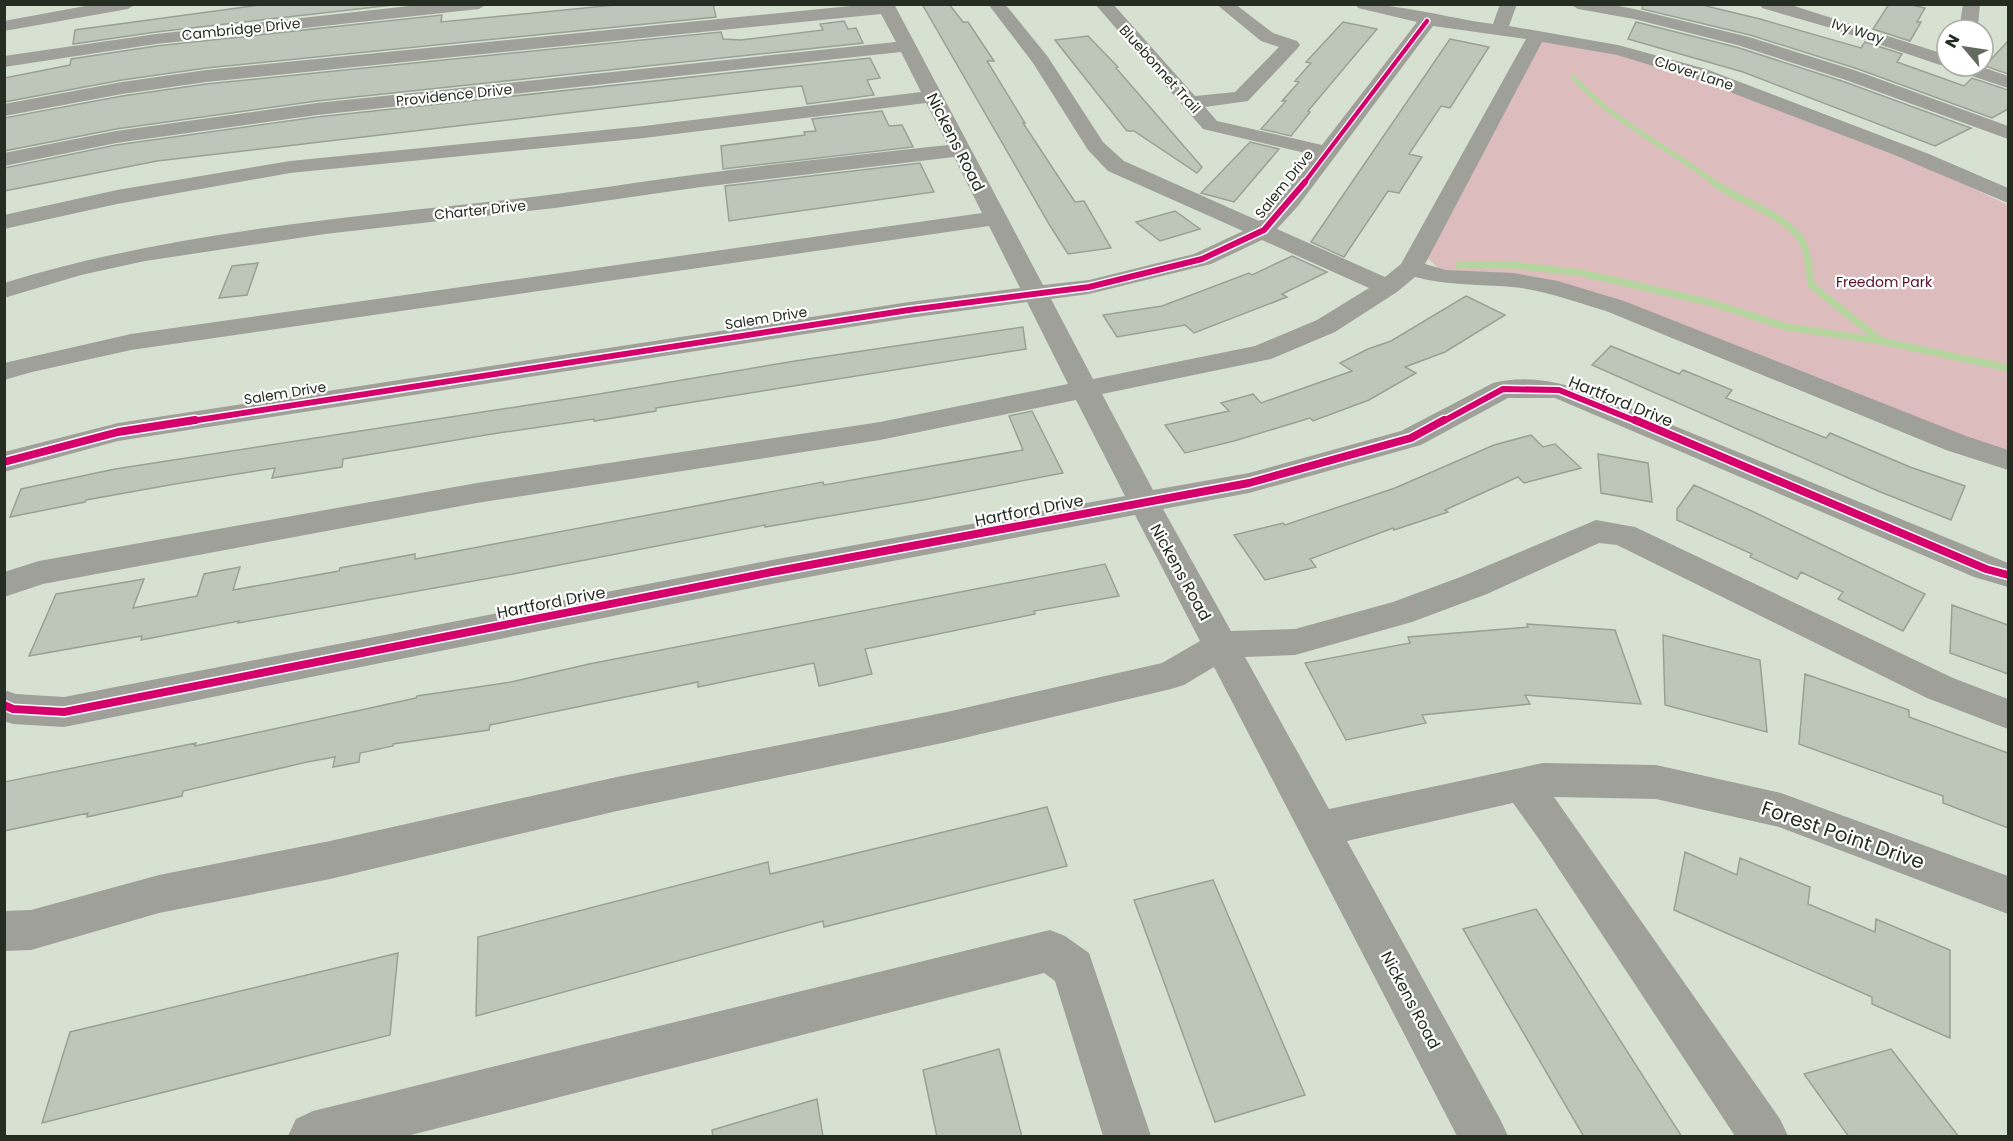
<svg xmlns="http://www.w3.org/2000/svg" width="2013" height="1141" viewBox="0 0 2013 1141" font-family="Poppins,sans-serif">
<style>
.green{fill:#dcbcbc}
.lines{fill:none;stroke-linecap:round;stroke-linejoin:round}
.stream-far1{stroke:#b5d59f;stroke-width:5}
.stream{stroke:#b5d59f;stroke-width:7}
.building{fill:#bec6b9;stroke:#99a195;stroke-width:1.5}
.minor{fill:#a0a09b;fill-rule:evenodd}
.cycleway-far2-casing{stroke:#fff;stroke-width:7}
.cycleway-far1-casing{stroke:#fff;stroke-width:9}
.cycleway-casing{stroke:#fff;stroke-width:11}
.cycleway-far2{stroke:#d6006c;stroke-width:4.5}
.cycleway-far1{stroke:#d6006c;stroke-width:6}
.cycleway{stroke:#d6006c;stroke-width:8}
.labels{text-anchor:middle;stroke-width:4.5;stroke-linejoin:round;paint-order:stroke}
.far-street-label{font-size:14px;fill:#252c21;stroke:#fff}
.far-park-label{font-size:14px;fill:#570c27;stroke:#fff}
.street-label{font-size:16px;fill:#252c21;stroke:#fff}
.near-street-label{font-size:20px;fill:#252c21;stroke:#fff}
</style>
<rect width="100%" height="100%" fill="#d7e1d1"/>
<!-- green -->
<path class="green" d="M 1540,41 L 1614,54 L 1705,80 L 1945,175 L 2008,205 L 2008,461 L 1956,444 L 1541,285 L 1447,276 L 1422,253 Z"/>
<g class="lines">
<!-- stream-far1 -->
<path class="stream-far1" d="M 1573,77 C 1612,121 1668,147 1715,183"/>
<!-- stream -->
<path class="stream" d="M 1713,182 C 1739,202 1795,217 1805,248 C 1809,259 1809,273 1811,285 L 1880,340
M 1459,265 L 1514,265 L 1582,273 L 1708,302 L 1787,327 L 1881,341 L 2008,368"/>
</g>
<!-- building -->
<path class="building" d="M 267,4 L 402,4 L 156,32 L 73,44 L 75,30 Z
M 625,4 L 713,4 L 716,17 L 206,68 L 122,80 L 4,102 L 4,78 L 70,65 L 71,59 L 156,46 L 442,15 L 441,22 Z
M 922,4 L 949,4 L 963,22 L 968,22 L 994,61 L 987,61 L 1025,123 L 1023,123 L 1075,202 L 1084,201 L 1111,248 L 1068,254 L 1049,224 Z
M 1643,4 L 1698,4 L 1760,19 L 1861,48 L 1865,42 L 1902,54 L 1897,62 L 1964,86 L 1972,78 L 2008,90 L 2008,109 L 1992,118 L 1858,69 L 1750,35 L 1642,9 Z
M 1889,4 L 1907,4 L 1925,8 L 1917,22 L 1921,22 L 1910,41 L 1873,29 Z
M 844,21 L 848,29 L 856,28 L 863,43 L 317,101 L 116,129 L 4,151 L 4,118 L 122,96 L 206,84 L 721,32 L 723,39 L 741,40 L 823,30 L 820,24 Z
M 1343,22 L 1377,29 L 1308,111 L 1310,112 L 1291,136 L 1261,129 L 1286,101 L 1282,101 L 1299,82 L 1295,81 L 1311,63 L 1306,62 Z
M 1636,22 L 1736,47 L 1842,81 L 1971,128 L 1935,146 L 1743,72 L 1628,39 Z
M 1088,36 L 1118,67 L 1116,68 L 1202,167 L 1197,173 L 1134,131 L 1127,131 L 1055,40 Z
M 1450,39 L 1489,47 L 1450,108 L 1441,106 L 1409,154 L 1422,157 L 1399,193 L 1388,191 L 1344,257 L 1311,242 Z
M 2008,41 L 2008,74 L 1985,66 Z
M 870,58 L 880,78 L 867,80 L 874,95 L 807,104 L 802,86 L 790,87 L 157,161 L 4,191 L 4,168 L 116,145 L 317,117 Z
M 882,111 L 889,126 L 902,125 L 913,147 L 723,169 L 721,146 L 805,135 L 804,132 L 816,131 L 812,119 Z
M 1250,142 L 1279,149 L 1234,202 L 1201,193 Z
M 920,163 L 934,192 L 729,221 L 725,186 Z
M 1175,211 L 1200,229 L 1160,241 L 1136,222 Z
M 1292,256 L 1327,272 L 1282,294 L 1287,297 L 1194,333 L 1185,325 L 1117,337 L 1103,315 L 1162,306 L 1249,273 L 1252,275 Z
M 258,263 L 247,295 L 219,298 L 232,266 Z
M 1466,296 L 1505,315 L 1445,352 L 1405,367 L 1416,373 L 1369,400 L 1313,421 L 1310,418 L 1234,441 L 1185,453 L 1165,425 L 1229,411 L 1221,403 L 1253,394 L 1261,403 L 1352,371 L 1340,363 L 1368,349 L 1391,341 Z
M 1023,327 L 1026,349 L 656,408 L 656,411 L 594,421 L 594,419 L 492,434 L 343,459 L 342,467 L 272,478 L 275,468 L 175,484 L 86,500 L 85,502 L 10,517 L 21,489 L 115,469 L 593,395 L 795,361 Z
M 1611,346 L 1679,374 L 1683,370 L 1732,390 L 1726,398 L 1826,438 L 1830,433 L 1910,467 L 1965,486 L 1951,520 L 1878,491 L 1592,365 Z
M 1032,411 L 1063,473 L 923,500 L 765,527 L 765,525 L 513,574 L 238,623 L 239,621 L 141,640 L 142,636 L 29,656 L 56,594 L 144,579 L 133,608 L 197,596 L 204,574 L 240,567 L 233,590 L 339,571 L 340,568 L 415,554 L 415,559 L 823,482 L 824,485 L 1023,450 L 1009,416 Z
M 1531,435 L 1543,447 L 1555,444 L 1581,468 L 1524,483 L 1518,477 L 1445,510 L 1448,512 L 1394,530 L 1393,528 L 1310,559 L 1316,567 L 1265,580 L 1234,535 L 1283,523 L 1285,525 L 1395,488 L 1494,445 Z
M 1598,454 L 1648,463 L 1652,502 L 1601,493 Z
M 1694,485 L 1756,513 L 1925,594 L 1903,631 L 1838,599 L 1843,592 L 1801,572 L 1797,579 L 1750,557 L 1752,554 L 1677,520 L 1677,509 Z
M 1105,564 L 1119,596 L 1034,611 L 1035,614 L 865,649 L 872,674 L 819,686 L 814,663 L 698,687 L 698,682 L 490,725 L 489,730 L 393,744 L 393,746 L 360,753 L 359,762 L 333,767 L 335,757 L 307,762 L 183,791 L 182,796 L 87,817 L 88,813 L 4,831 L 4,782 L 196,743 L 195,746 L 416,698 L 417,696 L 511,682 L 589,664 Z
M 1952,605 L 2008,625 L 2008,674 L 1950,653 Z
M 1527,624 L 1615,630 L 1641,704 L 1525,695 L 1530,704 L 1422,715 L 1426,723 L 1346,740 L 1305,663 L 1410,643 L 1408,637 L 1528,627 Z
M 1663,635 L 1760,660 L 1767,732 L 1665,705 Z
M 1805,674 L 1909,710 L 1909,717 L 2008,753 L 2008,828 L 1943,803 L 1943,796 L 1799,744 Z
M 1047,807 L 1067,866 L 824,927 L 823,921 L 476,1016 L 478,937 L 768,862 L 770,874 Z
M 1685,852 L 1737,875 L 1740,858 L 1810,887 L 1808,904 L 1875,932 L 1876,919 L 1950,950 L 1950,1038 L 1872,1004 L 1872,997 L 1674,910 Z
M 1213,880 L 1305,1095 L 1215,1122 L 1134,900 Z
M 1536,909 L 1682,1137 L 1584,1137 L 1463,929 Z
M 398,953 L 390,1035 L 42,1123 L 70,1032 Z
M 999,1049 L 1022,1137 L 937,1137 L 923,1070 Z
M 1891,1049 L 1959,1137 L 1849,1137 L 1804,1074 Z
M 817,1099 L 823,1137 L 713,1137 L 712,1130 Z"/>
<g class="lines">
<!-- minor -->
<path class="minor" d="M 96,4 L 136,4 L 128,9 L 4,31 L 4,21 Z
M 427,4 L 487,4 L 479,9 L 156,44 L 4,67 L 4,56 L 156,34 Z
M 871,4 L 894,4 L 1043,285 L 1089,280 L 1194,254 L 1243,231 L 1108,171 L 1088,150 L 1033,63 L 988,4 L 1005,4 L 1048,57 L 1103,142 L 1124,161 L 1259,221 L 1314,155 L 1203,129 L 1095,4 L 1113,4 L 1195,96 L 1235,92 L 1279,47 L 1261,41 L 1216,4 L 1235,4 L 1273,33 L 1297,41 L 1300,45 L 1297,49 L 1248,101 L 1205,107 L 1217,121 L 1322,145 L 1417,22 L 1358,8 L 1356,4 C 1402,4 1447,18 1493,24 L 1500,4 L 1517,4 L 1509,26 L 1618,45 L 1706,69 L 1929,154 L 2008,188 L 2008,203 L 1892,154 L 1693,78 L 1617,55 L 1542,42 L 1425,264 L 1446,270 L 1513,273 L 1558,281 L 1624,301 L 1966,436 L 2008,450 L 2008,470 L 1946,450 L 1606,311 C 1575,302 1544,290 1512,287 C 1477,284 1451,286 1415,277 L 1397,292 L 1335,332 L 1271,359 L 1102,394 L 1153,490 L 1249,473 L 1401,431 L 1493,383 C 1536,372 1576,387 1616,402 L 2008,563 L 2008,587 L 1974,577 L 1555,398 L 1508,398 L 1421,445 L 1249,493 L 1163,509 L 1231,631 L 1295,629 L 1393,602 L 1463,576 L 1596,520 L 1635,527 L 1953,678 L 2008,699 L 2008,729 L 1927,698 L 1617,545 L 1599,543 L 1487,594 L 1412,622 L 1295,655 L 1245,657 L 1329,809 L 1543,763 L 1656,765 L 1781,793 L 2008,876 L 2008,914 L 1779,827 L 1656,799 L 1554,797 L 1780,1119 L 1788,1136 L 1735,1136 L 1541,842 L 1513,803 L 1347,841 L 1500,1119 L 1508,1136 L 1457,1136 L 1214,667 L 1184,685 L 1171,689 L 947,742 L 617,811 L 330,879 L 159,913 L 31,950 L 4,951 L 4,911 L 31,910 L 159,875 L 330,841 L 617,777 L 947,712 L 1162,663 L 1200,641 L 1135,515 L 772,584 L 64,727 L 13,724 L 4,721 L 4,690 L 16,694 L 64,697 L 772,560 L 1125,496 L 1076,400 L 880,440 L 477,503 L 43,584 L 4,597 L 4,572 L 39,561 L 477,483 L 880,422 L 1068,384 L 1027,302 L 909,318 L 118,441 L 4,472 L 4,452 L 118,423 L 909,302 L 1020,288 L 989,226 L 131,350 L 32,372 L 4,380 L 4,363 L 131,334 L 982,213 L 954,157 L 701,187 L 555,208 L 325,234 L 145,261 L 81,275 L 4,298 L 4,283 C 170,232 344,218 515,199 C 577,192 638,182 700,174 C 782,163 865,154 948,145 L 926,103 L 644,138 L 290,173 L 117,204 L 4,229 L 4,215 L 117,190 L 290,161 L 644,126 L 921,92 L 901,52 L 317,115 L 116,143 L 4,166 L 4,153 L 116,131 L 317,103 L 896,42 L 881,14 L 206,82 L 122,94 L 4,116 L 4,104 L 122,82 L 206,70 ZM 1433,26 L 1526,39 L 1401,264 L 1385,277 L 1277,229 L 1298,206 ZM 1262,240 L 1369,288 L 1317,320 L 1255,346 L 1093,379 L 1051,299 L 1089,294 L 1211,264 Z
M 1570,4 L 1609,4 L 1634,9 L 1749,37 L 1857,71 L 2008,126 L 2008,139 L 1843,79 L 1737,45 L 1634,19 L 1578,9 Z
M 1760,4 L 1788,4 L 1947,55 L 1947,66 L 1949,66 L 1940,65 L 1831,28 L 1762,8 Z
M 1963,4 L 1980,4 L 1978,25 L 1974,30 L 1956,30 L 1960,24 Z
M 1952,66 L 1979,66 L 2008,76 L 2008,88 L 1954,70 Z
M 1050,930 L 1065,936 L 1089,953 L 1151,1136 L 1103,1136 L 1055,981 L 1044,973 L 407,1136 L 288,1136 L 296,1119 L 313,1111 Z"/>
<!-- cycleway-far2 casing -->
<g class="cycleway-far2-casing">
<path id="cycleway-far2" d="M 1304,183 L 1427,21"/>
</g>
<!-- cycleway-far1 casing -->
<g class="cycleway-far1-casing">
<path id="cycleway-far1" d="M 185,422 L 909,310 L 1089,287 L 1202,259 L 1264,230 L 1305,182
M 1442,422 L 1503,389 L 1559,390 L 1638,422"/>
</g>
<!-- cycleway casing -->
<g class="cycleway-casing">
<path id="cycleway" d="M 1635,420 L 1986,569 L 2008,575
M 4,462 L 118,432 L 195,420
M 4,705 L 13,709 L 64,712 L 772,572 L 1249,483 L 1411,438 L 1444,420"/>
</g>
<!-- cycleway-far2 -->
<use href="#cycleway-far2" class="cycleway-far2"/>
<!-- cycleway-far1 -->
<use href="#cycleway-far1" class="cycleway-far1"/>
<!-- cycleway -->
<use href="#cycleway" class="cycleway"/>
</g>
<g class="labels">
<!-- far-street labels -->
<g class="far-street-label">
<text transform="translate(241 29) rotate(-6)" y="5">Cambridge Drive</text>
<text transform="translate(1858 31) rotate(18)" y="5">Ivy Way</text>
<text transform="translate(1160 69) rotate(48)" y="5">Bluebonnet Trail</text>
<text transform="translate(1694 73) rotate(18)" y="5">Clover Lane</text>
<text transform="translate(454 95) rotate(-6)" y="5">Providence Drive</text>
<text transform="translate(1284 184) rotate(-51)" y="5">Salem Drive</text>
<text transform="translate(480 210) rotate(-6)" y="5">Charter Drive</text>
<text transform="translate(766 318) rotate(-9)" y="5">Salem Drive</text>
<text transform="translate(285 393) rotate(-9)" y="5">Salem Drive</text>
</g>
<!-- far-park labels -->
<g class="far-park-label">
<text x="1884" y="287">Freedom Park</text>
</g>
<!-- street labels -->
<g class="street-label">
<text transform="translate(956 142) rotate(63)" y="6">Nickens Road</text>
<text transform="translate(1621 401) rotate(22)" y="6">Hartford Drive</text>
<text transform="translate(1029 510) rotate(-11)" y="6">Hartford Drive</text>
<text transform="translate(1181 572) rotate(61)" y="6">Nickens Road</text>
<text transform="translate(551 602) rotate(-11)" y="6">Hartford Drive</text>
<text transform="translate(1411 1000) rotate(62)" y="6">Nickens Road</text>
</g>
<!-- near-street labels -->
<g class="near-street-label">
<text transform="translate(1843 835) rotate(19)" y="7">Forest Point Drive</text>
</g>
</g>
<!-- border -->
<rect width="2013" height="1141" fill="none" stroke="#252c21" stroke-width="12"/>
<!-- north arrow -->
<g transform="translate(1965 48) rotate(299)"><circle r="28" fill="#ffffff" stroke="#a8aba6" stroke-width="1.5"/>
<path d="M0-4.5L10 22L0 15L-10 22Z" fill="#636b5f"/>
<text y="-9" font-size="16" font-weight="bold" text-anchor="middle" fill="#252c21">N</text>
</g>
</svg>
